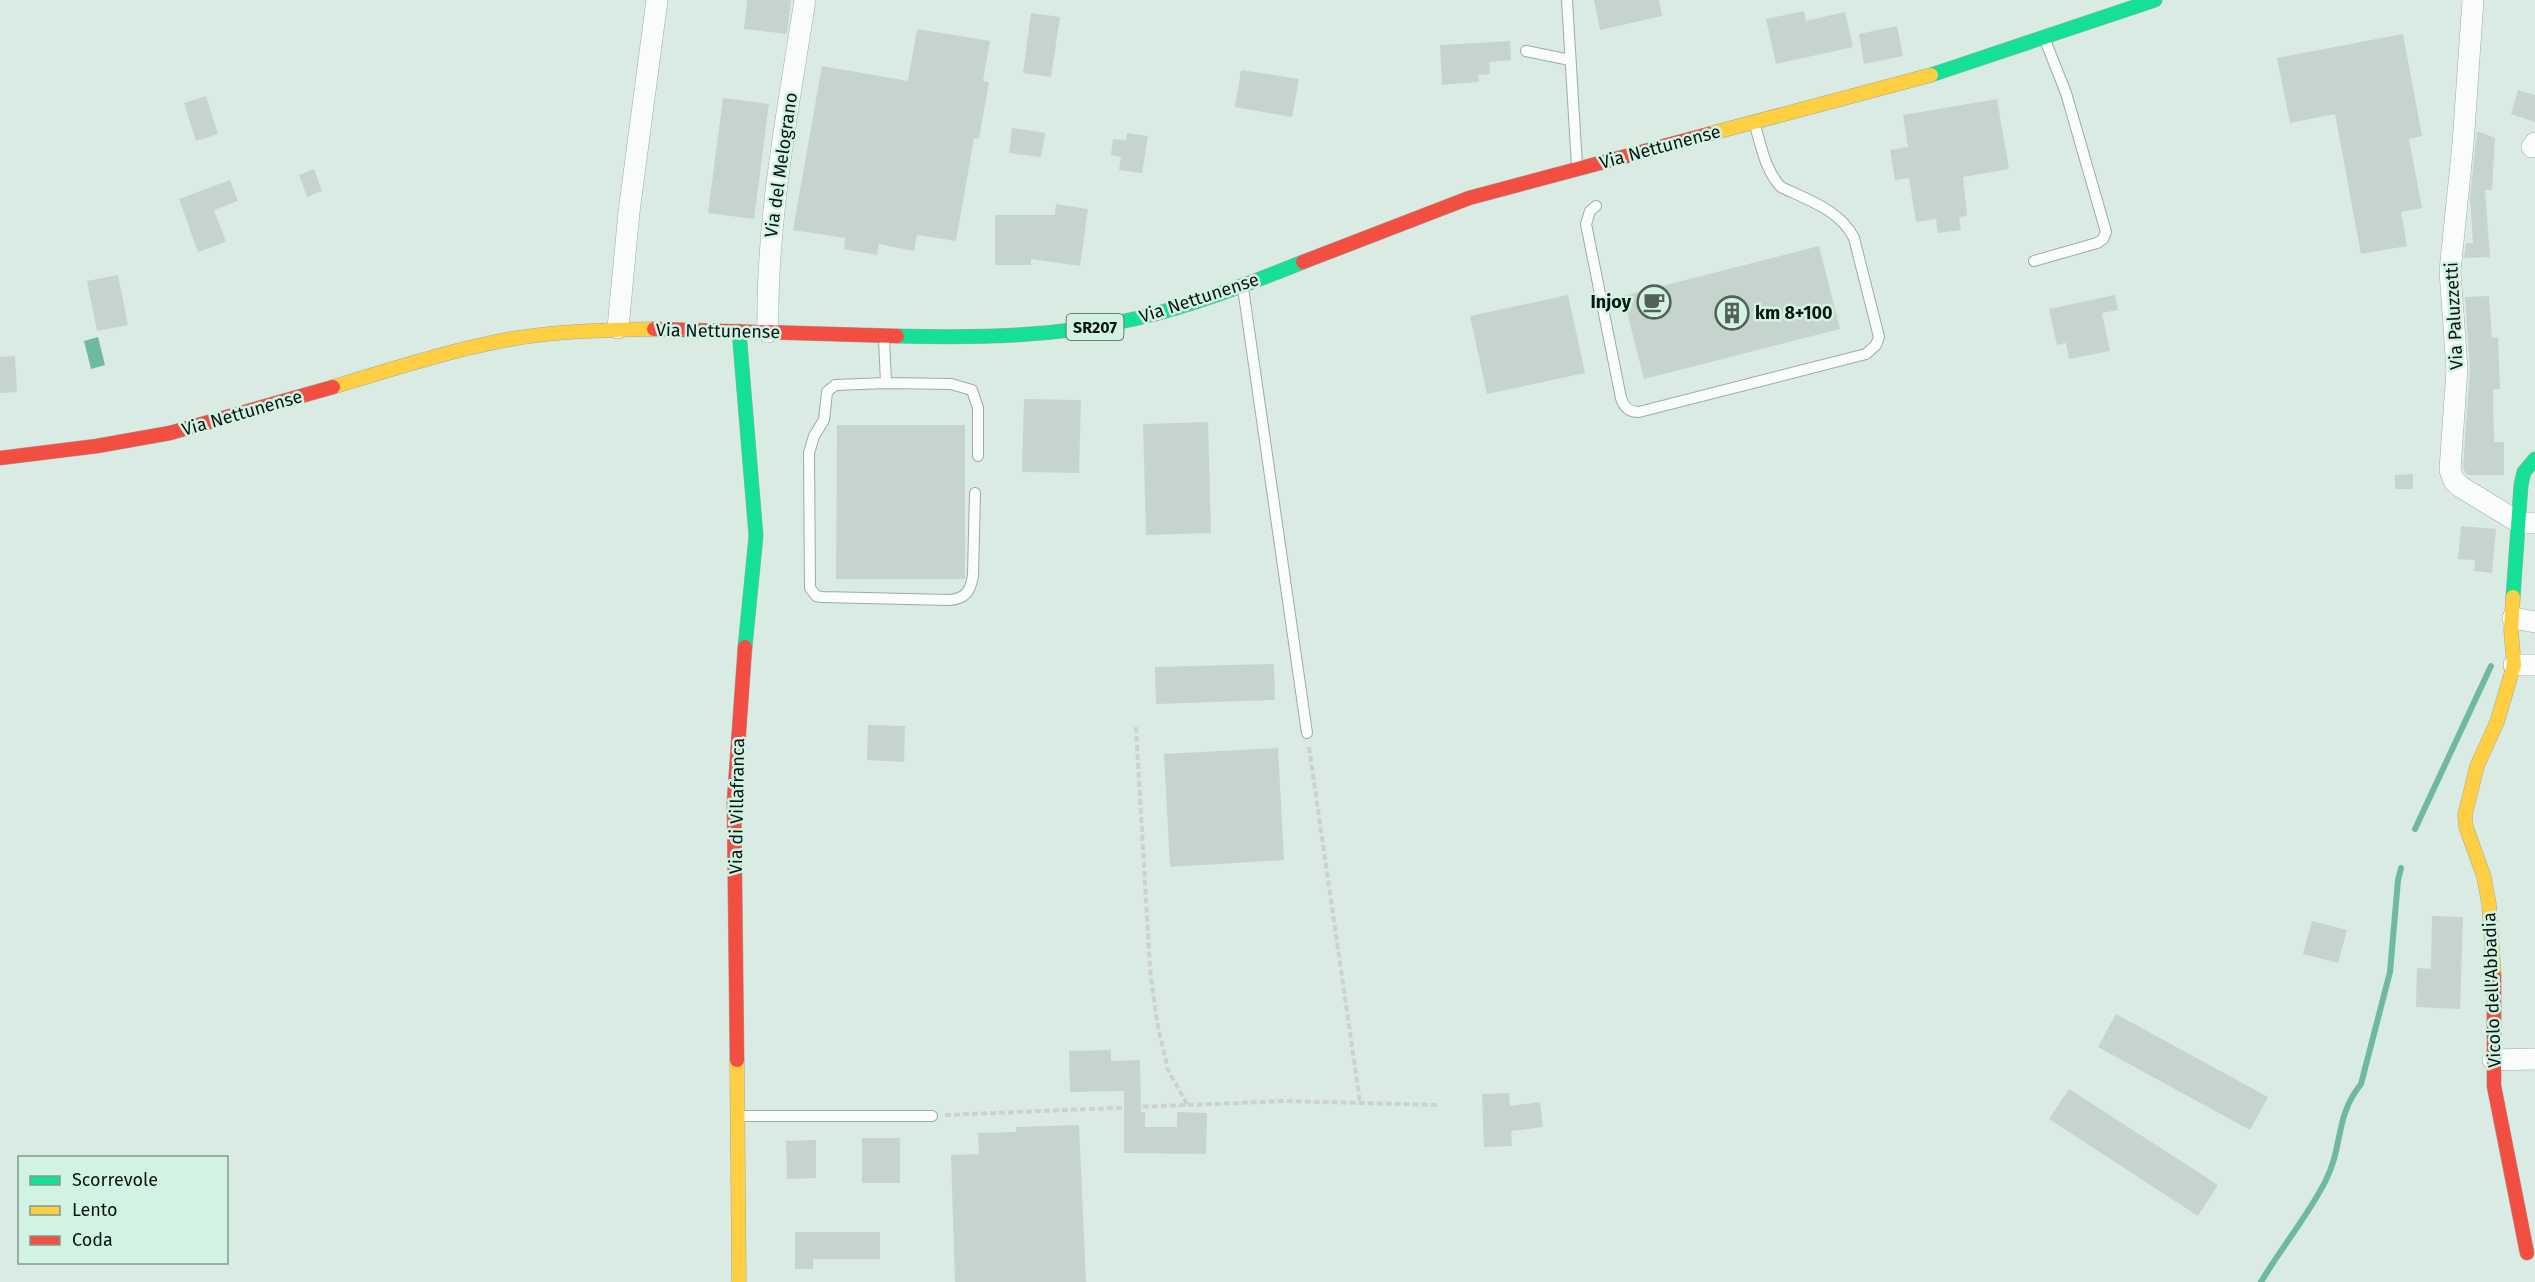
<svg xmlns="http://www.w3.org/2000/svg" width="2535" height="1282" viewBox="0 0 2535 1282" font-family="'Fira Sans',sans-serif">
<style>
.water{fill:#6fba9f}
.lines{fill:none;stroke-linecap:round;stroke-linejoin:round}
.stream{stroke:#6fba9f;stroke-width:6}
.building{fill:#c6d4ce}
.lane-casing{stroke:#9eaba5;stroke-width:12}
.street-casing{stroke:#9eaba5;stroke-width:22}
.fast-casing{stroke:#9eaba5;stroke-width:15}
.slow-casing{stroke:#9eaba5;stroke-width:15}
.jam-casing{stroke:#9eaba5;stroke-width:15}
.path{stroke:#ccd2cf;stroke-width:4;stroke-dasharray:6 3;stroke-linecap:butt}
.lane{stroke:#f9fcfb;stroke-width:10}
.street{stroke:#f9fcfb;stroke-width:21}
.fast{stroke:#16e098;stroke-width:14}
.slow{stroke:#ffcf43;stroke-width:14}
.jam{stroke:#f24e42;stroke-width:14}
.labels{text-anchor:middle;stroke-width:5;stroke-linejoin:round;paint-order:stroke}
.shield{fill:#d2f3e4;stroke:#465850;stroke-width:1.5}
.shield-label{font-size:16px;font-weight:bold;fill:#0a1611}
.street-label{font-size:18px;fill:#0a1611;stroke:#d2f3e4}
.poi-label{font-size:18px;font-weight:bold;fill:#0a1611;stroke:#d2f3e4;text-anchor:end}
</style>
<rect width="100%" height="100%" fill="#daebe3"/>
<!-- water -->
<path class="water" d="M 98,337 L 105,365 L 91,369 L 84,341 Z"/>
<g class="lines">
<!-- stream -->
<path class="stream" d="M 2415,829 L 2491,666
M 2261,1282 C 2281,1248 2307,1217 2325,1182 C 2344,1145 2334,1118 2361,1084 L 2390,972 L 2398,880 L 2401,868"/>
</g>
<!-- building -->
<path class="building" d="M 747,0 L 791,0 L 787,34 L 744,29 Z
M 1594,0 L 1659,0 L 1662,16 L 1600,30 Z
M 1804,11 L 1806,21 L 1845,12 L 1853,47 L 1776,64 L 1766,19 Z
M 1031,13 L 1060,17 L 1051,77 L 1023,73 Z
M 1897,26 L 1903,56 L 1864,64 L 1859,34 Z
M 917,29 L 990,41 L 983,81 L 989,82 L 979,139 L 974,138 L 956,241 L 917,235 L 914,251 L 879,244 L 877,255 L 844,249 L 845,238 L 793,230 L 822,66 L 908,81 Z
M 2403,34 L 2422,136 L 2409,139 L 2422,208 L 2401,212 L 2407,246 L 2361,254 L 2335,114 L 2290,123 L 2277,58 Z
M 1510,41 L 1511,60 L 1489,62 L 1490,74 L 1478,75 L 1479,82 L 1442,85 L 1440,45 Z
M 1241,70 L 1299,79 L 1292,117 L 1235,107 Z
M 2518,90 L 2535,95 L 2535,122 L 2511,114 Z
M 206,96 L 218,134 L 196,141 L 184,103 Z
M 723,98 L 769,104 L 754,219 L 708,213 Z
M 1997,99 L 2009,169 L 1963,177 L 1967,216 L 1959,217 L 1961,230 L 1938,233 L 1936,219 L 1916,222 L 1909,178 L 1895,180 L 1890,150 L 1908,147 L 1903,115 Z
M 1012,128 L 1045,133 L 1041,157 L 1009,153 Z
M 2477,131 L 2495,138 L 2492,190 L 2485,190 L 2490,257 L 2464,258 L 2466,243 L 2473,243 L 2470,197 Z
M 1127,133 L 1148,136 L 1142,173 L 1119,170 L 1121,157 L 1111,155 L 1113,139 L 1126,140 Z
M 314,169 L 322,191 L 307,197 L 299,175 Z
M 230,180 L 238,201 L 214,210 L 226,242 L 198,252 L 179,199 Z
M 1056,204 L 1088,209 L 1080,266 L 1031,259 L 1031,265 L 995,265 L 995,215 L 1055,215 Z
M 1819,246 L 1840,329 L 1644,379 L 1623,296 Z
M 118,275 L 128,325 L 97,331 L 87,281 Z
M 1568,295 L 1585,373 L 1487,394 L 1470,316 Z
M 2115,295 L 2118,310 L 2102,313 L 2110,351 L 2069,359 L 2066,343 L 2057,345 L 2049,309 Z
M 2489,296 L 2492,338 L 2498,337 L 2500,389 L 2493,389 L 2494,442 L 2504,442 L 2504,475 L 2467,475 L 2463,468 L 2470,368 L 2465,297 Z
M 15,356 L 17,392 L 0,393 L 0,357 Z
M 1024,399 L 1081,400 L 1079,473 L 1022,472 Z
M 1208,422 L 1211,533 L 1146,535 L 1143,424 Z
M 837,425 L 965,425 L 965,579 L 836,579 Z
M 2413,474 L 2413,489 L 2395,489 L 2395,475 Z
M 2461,526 L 2496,529 L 2492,573 L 2474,571 L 2475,560 L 2458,559 Z
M 1274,664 L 1275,700 L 1156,704 L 1155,667 Z
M 868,725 L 905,726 L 904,762 L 867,760 Z
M 1278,748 L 1284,860 L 1170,867 L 1164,754 Z
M 2432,916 L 2463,917 L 2460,1009 L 2416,1007 L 2417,968 L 2431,969 Z
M 2312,921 L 2347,930 L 2338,963 L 2303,954 Z
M 2116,1014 L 2268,1097 L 2250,1130 L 2098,1047 Z
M 1111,1050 L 1111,1061 L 1140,1060 L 1141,1112 L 1145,1112 L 1145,1127 L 1177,1127 L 1177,1112 L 1207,1113 L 1206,1154 L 1124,1153 L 1124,1091 L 1070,1092 L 1069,1051 Z
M 2069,1089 L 2218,1185 L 2198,1216 L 2049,1119 Z
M 1509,1093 L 1510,1106 L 1540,1102 L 1543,1127 L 1511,1131 L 1512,1146 L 1484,1147 L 1482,1094 Z
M 1079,1125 L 1086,1282 L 955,1282 L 951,1155 L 979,1154 L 978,1133 L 1016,1132 L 1016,1127 Z
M 862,1138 L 900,1138 L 900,1183 L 862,1183 Z
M 816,1140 L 816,1178 L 787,1179 L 786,1141 Z
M 795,1232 L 880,1232 L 880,1259 L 813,1259 L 813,1269 L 795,1269 Z"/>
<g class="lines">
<!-- lane casing -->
<g class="lane-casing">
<path id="lane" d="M 1567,0 L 1577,166
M 1526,51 L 1570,60
M 1596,206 L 1590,211 L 1586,224 L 1621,398 C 1624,408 1630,412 1639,412 L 1866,354 L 1876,345 L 1879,337 L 1854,238 C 1840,210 1808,200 1781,187 C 1766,172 1761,146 1755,125
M 2034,261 L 2097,243 L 2103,239 L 2106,232 L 2066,93 L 2045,40
M 1243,288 L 1307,733
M 884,338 L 886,383 L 835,385 L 827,392 L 824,420 L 814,436 L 809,453 L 810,588 L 816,596 L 822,597 L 949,600 C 966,599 971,590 973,575 L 975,493
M 886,383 L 951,384 L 972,390 L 978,408 L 978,456
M 740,1116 L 932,1116"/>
</g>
<!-- street casing -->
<g class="street-casing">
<path id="street" d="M 2473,0 L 2463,144 L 2450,271 L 2457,369 L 2450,470 L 2454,481 L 2461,487 L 2520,523 L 2535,523
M 2532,147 L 2535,143
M 618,328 L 629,212 L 657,0
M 768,332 C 766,220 788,110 805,0
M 2513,618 L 2535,622
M 2514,665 L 2535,665
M 2493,1060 L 2535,1059"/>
</g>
<!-- fast casing -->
<g class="fast-casing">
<path id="fast" d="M 1931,75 L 2155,0
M 739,331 L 756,536 L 745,647
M 897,336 C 976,338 1056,337 1134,319 C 1192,306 1248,284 1303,262
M 2513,597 L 2521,485 L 2524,472 L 2535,459"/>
</g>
<!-- slow casing -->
<g class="slow-casing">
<path id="slow" d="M 1709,134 L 1931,75
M 333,387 C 392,369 451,350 511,339 C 558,331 606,330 654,329
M 2494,975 L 2489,904 L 2484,877 L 2466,827 L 2465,815 L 2477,766 L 2497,722 L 2514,665 L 2511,630 L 2513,597
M 737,1060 L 739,1282"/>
</g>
<!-- jam casing -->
<g class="jam-casing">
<path id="jam" d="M 1303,262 L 1469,198 L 1709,134
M 654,329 L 897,336
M 0,458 L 97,446 L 170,433 L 333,387
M 2494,975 L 2494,1086 L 2527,1253
M 737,1060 L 734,801 L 745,647"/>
</g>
<!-- path -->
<path class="path" d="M 1136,727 L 1150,969 L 1157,1022 L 1168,1070 L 1187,1104
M 1309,747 L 1360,1102
M 945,1115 L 1285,1101 L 1439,1105"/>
<!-- lane -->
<use href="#lane" class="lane"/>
<!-- street -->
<use href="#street" class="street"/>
<!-- fast -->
<use href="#fast" class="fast"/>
<!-- slow -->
<use href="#slow" class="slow"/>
<!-- jam -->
<use href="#jam" class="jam"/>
</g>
<!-- icons -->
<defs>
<g id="cafe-ring" transform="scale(1.725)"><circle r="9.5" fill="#d2f3e4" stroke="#53615a" stroke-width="1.5"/><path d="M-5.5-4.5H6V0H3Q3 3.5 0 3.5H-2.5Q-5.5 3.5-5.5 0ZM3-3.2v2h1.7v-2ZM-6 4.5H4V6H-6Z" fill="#53615a"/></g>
<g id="building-ring" transform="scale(1.725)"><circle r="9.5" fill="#d2f3e4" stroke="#53615a" stroke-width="1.5"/><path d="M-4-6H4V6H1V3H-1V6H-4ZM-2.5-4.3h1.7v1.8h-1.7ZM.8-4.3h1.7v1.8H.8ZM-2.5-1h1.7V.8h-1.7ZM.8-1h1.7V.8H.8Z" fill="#53615a"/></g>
</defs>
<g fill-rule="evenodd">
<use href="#cafe-ring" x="1654" y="302"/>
<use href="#building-ring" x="1732" y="313"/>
</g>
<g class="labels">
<!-- shield labels -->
<rect class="shield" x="1066.5" y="314" width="57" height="26" rx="4.5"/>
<g class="shield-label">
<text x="1095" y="333">SR207</text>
</g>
<!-- street labels -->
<g class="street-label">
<text transform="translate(1660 147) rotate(-15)" y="6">Via Nettunense</text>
<text transform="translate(781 165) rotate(-82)" y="6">Via del Melograno</text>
<text transform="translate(1199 298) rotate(-18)" y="6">Via Nettunense</text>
<text transform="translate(2454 316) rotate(-93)" y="6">Via Paluzzetti</text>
<text transform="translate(718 331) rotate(1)" y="6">Via Nettunense</text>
<text transform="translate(242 413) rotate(-16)" y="6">Via Nettunense</text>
<text transform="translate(737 806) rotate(-89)" y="6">Via di Villafranca</text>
<text transform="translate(2492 990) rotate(-92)" y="6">Vicolo dell'Abbadia</text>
</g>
<!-- poi labels -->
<g class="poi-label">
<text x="1631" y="308">Injoy</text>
<text x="1755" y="319" text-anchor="start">km 8+100</text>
</g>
</g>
<!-- legend -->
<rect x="18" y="1156" width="210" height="108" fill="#d2f3e4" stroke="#829b90" stroke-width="1.5"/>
<rect x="30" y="1176" width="30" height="9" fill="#16e098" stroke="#829b90" stroke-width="1.5"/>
<text x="72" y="1186" font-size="18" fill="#0a1611">Scorrevole</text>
<rect x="30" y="1206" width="30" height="9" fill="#ffcf43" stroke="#829b90" stroke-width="1.5"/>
<text x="72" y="1216" font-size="18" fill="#0a1611">Lento</text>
<rect x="30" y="1236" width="30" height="9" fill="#f24e42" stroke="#829b90" stroke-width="1.5"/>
<text x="72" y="1246" font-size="18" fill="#0a1611">Coda</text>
</svg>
